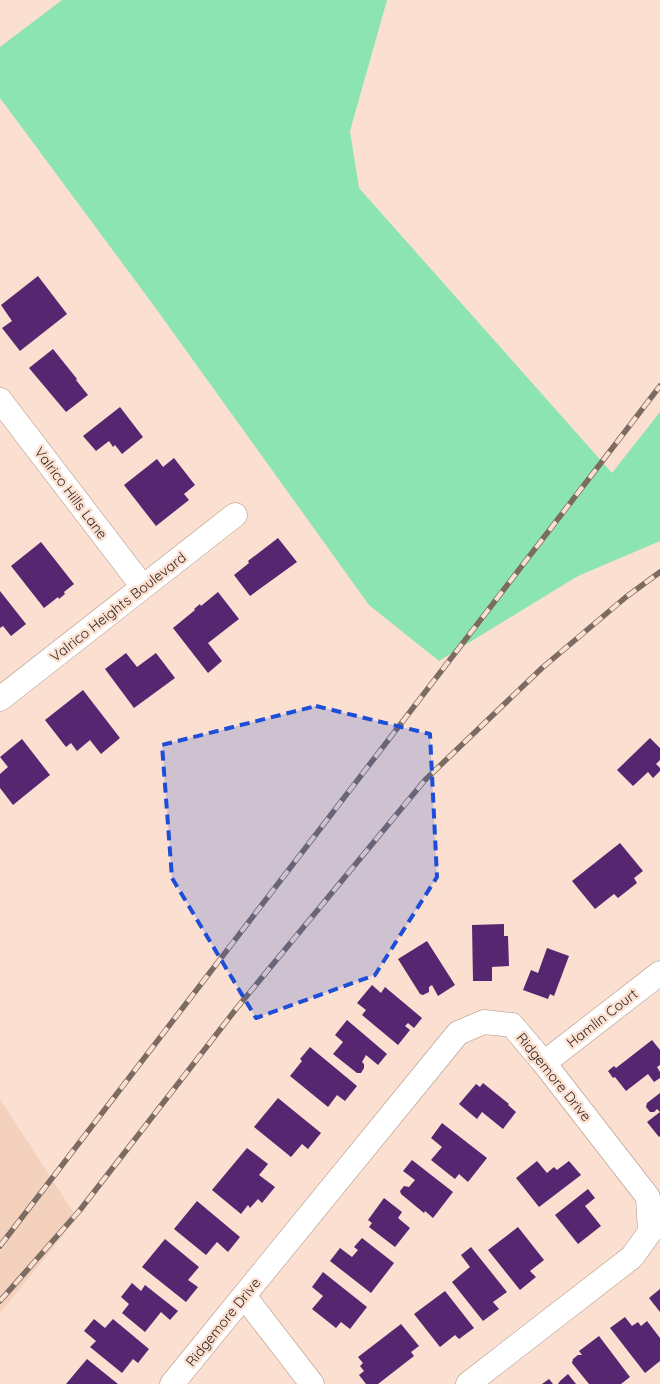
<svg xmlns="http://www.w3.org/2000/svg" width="660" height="1384" viewBox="0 0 660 1384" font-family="Quicksand,sans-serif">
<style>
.built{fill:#f3d1bd}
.green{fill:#8ce4b3}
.building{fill:#572670}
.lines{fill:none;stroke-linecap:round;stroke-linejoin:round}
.minor-casing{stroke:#ac9384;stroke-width:25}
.minor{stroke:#fff;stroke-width:24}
.rail-casing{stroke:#7b6b61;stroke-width:5.5}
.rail{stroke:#fbdfd0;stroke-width:4;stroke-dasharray:11;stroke-linecap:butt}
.marked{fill:#1d4ed8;fill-opacity:0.2;stroke:#1d4ed8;stroke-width:4;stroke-dasharray:10 6;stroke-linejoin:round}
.labels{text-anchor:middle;stroke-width:5;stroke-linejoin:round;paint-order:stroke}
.street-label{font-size:14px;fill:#2f251f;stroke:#fbdfd0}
</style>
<rect width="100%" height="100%" fill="#fbdfd0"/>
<!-- built -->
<path class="built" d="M 0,1099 L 77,1218 L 0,1313 Z"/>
<!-- green -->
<path class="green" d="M 62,0 L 387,0 L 350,131 L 359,188 L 612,473 L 660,412 L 660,541 L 578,576 L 439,661 L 369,605 L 157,310 L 0,98 L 0,47 Z"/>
<!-- building -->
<path class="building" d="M 38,276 L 67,314 L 20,351 L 2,328 L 12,321 L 1,305 Z
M 53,349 L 77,379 L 76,380 L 88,395 L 66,412 L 29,368 Z
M 120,407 L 143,437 L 122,454 L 115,445 L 113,447 L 109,441 L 96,451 L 83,436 Z
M 174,458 L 195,485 L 184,494 L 189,500 L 156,526 L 124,485 L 157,459 L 163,467 Z
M 278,538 L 297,562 L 250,596 L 234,575 L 249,563 L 248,561 Z
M 41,542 L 74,584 L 64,592 L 65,594 L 59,599 L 58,597 L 44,608 L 11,566 Z
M 0,591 L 26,624 L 11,636 L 3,626 L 0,628 Z
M 218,592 L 239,619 L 208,643 L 222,661 L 208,673 L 173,628 L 195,610 L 194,609 L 200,604 L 201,606 Z
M 126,653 L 137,667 L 156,653 L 175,678 L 134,708 L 105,669 Z
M 83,690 L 120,738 L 101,754 L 90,740 L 77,751 L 71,743 L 66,747 L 45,720 Z
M 650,738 L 660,748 L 660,760 L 656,764 L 660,768 L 660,771 L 653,778 L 648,772 L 633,786 L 617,770 Z
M 22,739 L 50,775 L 13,805 L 0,788 L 0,774 L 8,767 L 0,757 Z
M 620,843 L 643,871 L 634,878 L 637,883 L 618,898 L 614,894 L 595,909 L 572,881 Z
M 504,924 L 504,936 L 508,936 L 509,966 L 492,967 L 492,981 L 473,981 L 472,925 Z
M 427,941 L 455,985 L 438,996 L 432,985 L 429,987 L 429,992 L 423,995 L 420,994 L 398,959 Z
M 547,948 L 569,956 L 554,996 L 550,994 L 548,999 L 523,990 L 531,970 L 538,973 Z
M 372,985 L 381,993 L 385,987 L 422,1018 L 414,1028 L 408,1023 L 405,1026 L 410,1030 L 398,1045 L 362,1015 L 366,1010 L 357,1003 Z
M 347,1020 L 387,1054 L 378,1065 L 366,1055 L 362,1062 L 364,1064 L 364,1068 L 361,1073 L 357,1073 L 333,1054 L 343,1042 L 335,1035 Z
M 652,1040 L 660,1050 L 660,1065 L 657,1067 L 660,1072 L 660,1078 L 654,1082 L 648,1074 L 626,1091 L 615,1077 L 613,1078 L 608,1071 L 614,1066 L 616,1068 Z
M 310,1047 L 357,1086 L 345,1101 L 337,1095 L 328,1107 L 290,1076 L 302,1061 L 300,1059 Z
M 483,1083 L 509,1104 L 508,1105 L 516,1112 L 503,1129 L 482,1112 L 477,1119 L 459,1104 L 476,1084 L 480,1087 Z
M 660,1093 L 660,1136 L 659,1137 L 647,1122 L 660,1112 L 657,1109 L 654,1112 L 650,1112 L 646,1107 L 647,1103 Z
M 278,1098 L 321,1133 L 308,1149 L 302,1144 L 291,1157 L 254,1127 Z
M 442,1123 L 487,1158 L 468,1182 L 459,1174 L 455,1179 L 431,1160 L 442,1147 L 431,1138 Z
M 247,1148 L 268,1164 L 259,1175 L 275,1187 L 262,1203 L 258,1199 L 250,1208 L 248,1205 L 241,1214 L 212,1190 Z
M 412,1160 L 453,1192 L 433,1218 L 425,1211 L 424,1213 L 401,1194 L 400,1191 L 404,1186 L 409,1187 L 415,1180 L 403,1171 Z
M 537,1161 L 547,1173 L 554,1167 L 557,1170 L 569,1161 L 581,1175 L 539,1207 L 516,1178 Z
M 588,1189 L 595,1198 L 585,1206 L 601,1226 L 578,1244 L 555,1215 Z
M 384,1198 L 402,1212 L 398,1218 L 410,1228 L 395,1247 L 369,1227 L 372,1223 L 368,1220 Z
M 197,1201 L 240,1237 L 228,1252 L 217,1242 L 206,1255 L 174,1229 Z
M 518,1227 L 544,1260 L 530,1271 L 536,1277 L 520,1290 L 488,1250 Z
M 362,1238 L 394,1263 L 371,1293 L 330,1261 L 340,1248 L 352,1257 L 358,1250 L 354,1247 Z
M 165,1239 L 199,1267 L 188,1280 L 198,1287 L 186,1302 L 142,1267 Z
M 471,1247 L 507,1292 L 493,1302 L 499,1309 L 483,1321 L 452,1282 L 470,1267 L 461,1255 Z
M 323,1272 L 367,1307 L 350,1329 L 341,1322 L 336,1328 L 312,1309 L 323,1296 L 312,1287 Z
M 132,1283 L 141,1291 L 145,1285 L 178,1311 L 170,1320 L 161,1312 L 145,1332 L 122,1313 L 129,1304 L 121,1297 Z
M 660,1289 L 660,1312 L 649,1298 Z
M 445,1291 L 474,1328 L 459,1339 L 455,1335 L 440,1347 L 414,1314 Z
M 625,1317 L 632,1326 L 638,1322 L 641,1326 L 647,1321 L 660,1338 L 660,1361 L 645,1373 L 610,1328 Z
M 94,1319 L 105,1328 L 113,1319 L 149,1349 L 138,1363 L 133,1359 L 122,1373 L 90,1347 L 96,1341 L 84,1331 Z
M 401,1324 L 419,1346 L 411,1352 L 414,1356 L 378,1384 L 366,1384 L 359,1375 L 364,1371 L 360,1366 L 363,1363 L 358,1357 Z
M 599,1336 L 630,1377 L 621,1384 L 589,1384 L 572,1363 L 573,1359 L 578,1355 L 582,1355 L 579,1351 Z
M 87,1359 L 118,1384 L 66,1384 Z
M 568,1374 L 576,1384 L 558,1384 L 560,1381 Z
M 549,1379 L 553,1384 L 542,1384 Z"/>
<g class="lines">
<!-- minor casing -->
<g class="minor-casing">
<path id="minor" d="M 0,400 L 143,587
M 0,699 L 235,515
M 544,1063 L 660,973
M 244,1296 L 312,1384
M 172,1384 L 458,1033 L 484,1022 L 512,1025 L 544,1063 L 648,1197 L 650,1232 L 632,1257 L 468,1384"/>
</g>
<!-- minor -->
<use href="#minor" class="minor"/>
<!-- rail casing -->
<g class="rail-casing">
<path id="rail" d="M 0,1246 L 660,386
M 0,1301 L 80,1210 L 236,1009 L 425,780 L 542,668 L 626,597 L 660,572"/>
</g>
<!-- rail -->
<use href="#rail" class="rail"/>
</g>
<!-- marked area -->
<path class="marked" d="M 316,706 L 430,734 L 437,877 L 375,975 L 256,1018 L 172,878 L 162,745 Z"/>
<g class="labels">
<!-- street labels -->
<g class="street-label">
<text transform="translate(71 493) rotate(53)" y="5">Valrico Hills Lane</text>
<text transform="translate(118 607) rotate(-38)" y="5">Valrico Heights Boulevard</text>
<text transform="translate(602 1018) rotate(-38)" y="5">Hamlin Court</text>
<text transform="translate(554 1077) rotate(51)" y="5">Ridgemore Drive</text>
<text transform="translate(223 1322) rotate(-51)" y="5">Ridgemore Drive</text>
</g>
</g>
</svg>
